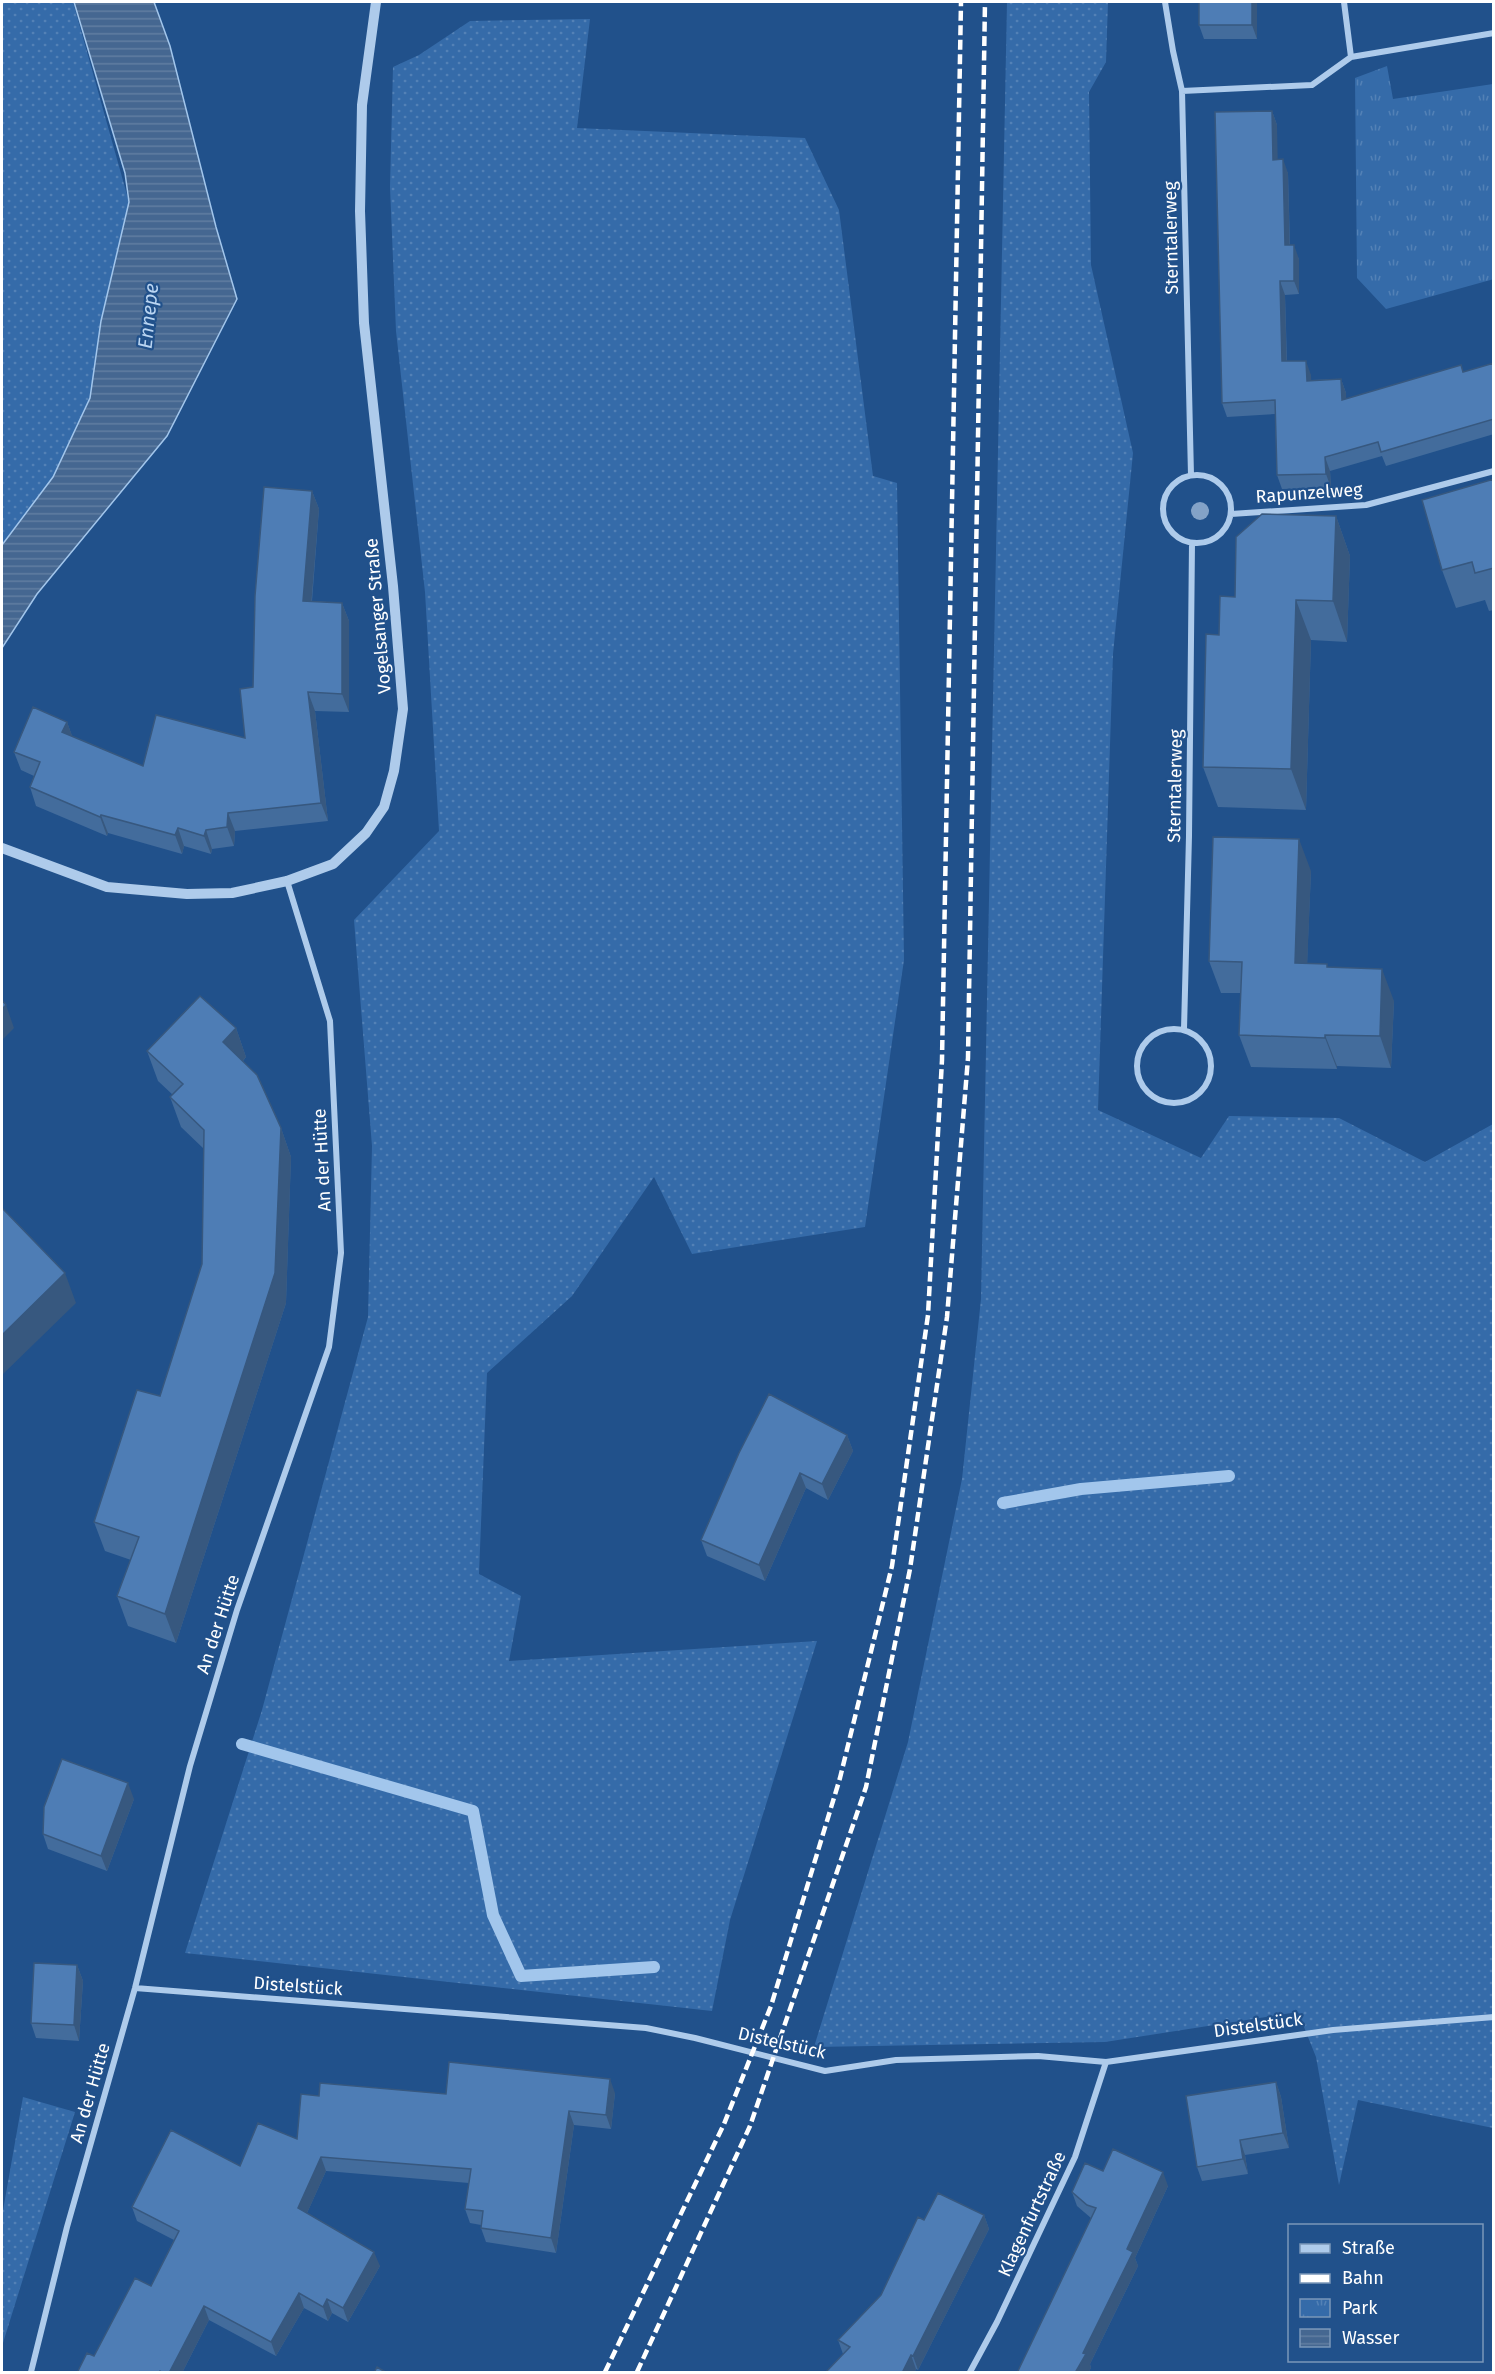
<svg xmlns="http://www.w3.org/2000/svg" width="1495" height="2374" viewBox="0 0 1495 2374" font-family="'Fira Sans',sans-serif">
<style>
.grass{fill:url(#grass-dots)}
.park{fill:url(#park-tufts)}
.water{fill:url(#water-rules);stroke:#a2c6ec;stroke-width:1.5}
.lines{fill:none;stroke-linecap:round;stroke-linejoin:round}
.stream{stroke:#a2c6ec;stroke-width:12}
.minor{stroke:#aecbeb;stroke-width:6}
.tertiary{stroke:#aecbeb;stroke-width:10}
.rail{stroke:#fff;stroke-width:4.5;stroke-dasharray:10 4.5;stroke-linecap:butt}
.tree{fill:#83a2c7}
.wall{fill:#436c9c}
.shaded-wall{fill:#37587f}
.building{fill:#4e7db5;stroke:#37587f;stroke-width:1.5}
.labels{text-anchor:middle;stroke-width:4.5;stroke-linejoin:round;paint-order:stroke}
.street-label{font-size:18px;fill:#fff;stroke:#21518b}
.water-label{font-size:20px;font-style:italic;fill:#bad5f2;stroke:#21518b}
</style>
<defs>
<pattern id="grass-dots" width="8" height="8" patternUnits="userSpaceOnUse" patternTransform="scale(1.5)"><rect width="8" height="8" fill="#356ba9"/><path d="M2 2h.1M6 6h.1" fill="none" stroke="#5381b6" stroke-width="1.8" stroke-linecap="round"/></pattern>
<pattern id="park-tufts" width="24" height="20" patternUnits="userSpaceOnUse" patternTransform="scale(1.5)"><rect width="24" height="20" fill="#356ba9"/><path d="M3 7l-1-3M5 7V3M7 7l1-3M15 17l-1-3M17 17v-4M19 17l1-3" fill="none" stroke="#5381b6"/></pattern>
<pattern id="water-rules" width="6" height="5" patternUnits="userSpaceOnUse" patternTransform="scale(1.5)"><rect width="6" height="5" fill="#456791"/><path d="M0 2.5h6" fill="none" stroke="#617ea2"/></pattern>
</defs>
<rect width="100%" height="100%" fill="#21518b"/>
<!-- grass -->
<path class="grass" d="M 2,2 L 73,2 L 129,202 L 101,321 L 90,398 L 53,477 L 2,545 Z
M 1007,2 L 1108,2 L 1106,62 L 1089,92 L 1091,265 L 1133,453 L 1113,654 L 1098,1110 L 1201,1158 L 1229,1116 L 1339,1118 L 1425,1162 L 1493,1124 L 1493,2128 L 1358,2100 L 1339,2185 L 1316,2057 L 1298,2012 L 1105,2042 L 814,2047 L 908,1742 L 962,1479 L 981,1299 Z
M 590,19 L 577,128 L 805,138 L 839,210 L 873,476 L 897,483 L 904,960 L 865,1227 L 692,1254 L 654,1177 L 572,1296 L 487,1373 L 479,1574 L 521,1596 L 509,1661 L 817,1641 L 730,1920 L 712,2011 L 185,1953 L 262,1710 L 368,1317 L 372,1146 L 354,920 L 439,831 L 425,592 L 396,331 L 390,187 L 393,67 L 419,55 L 470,21 Z
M 23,2097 L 75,2112 L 2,2346 L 2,2216 Z"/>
<!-- park -->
<path class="park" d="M 1387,66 L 1393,99 L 1493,84 L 1494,279 L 1386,309 L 1357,278 L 1355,78 Z"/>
<!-- water -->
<path class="water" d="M 74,2 L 154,2 L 170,46 L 216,227 L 237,299 L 167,436 L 37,594 L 2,648 L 2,545 L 53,477 L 90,398 L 101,321 L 129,202 L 125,173 Z"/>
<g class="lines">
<!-- stream -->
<path class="stream" d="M 1003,1503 L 1081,1489 L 1229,1476
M 242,1744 L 473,1811 L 493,1915 L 521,1976 L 654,1967"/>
<!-- minor -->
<path class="minor" d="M 1165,2 L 1173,51 L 1182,91 L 1191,475
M 1344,2 L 1351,57
M 1182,91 L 1312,85 L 1351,57 L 1494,33
M1163 509a34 34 0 1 1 68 0a34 34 0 1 1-68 0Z
M 1231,514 L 1366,505 L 1494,471
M1137 1066a37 37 0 1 1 74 0a37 37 0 1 1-74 0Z
M 1184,1029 L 1189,836 L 1192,543
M 135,1988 L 646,2028 L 695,2038 L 825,2071 L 896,2060 L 1038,2056 L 1106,2062 L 1333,2030 L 1494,2017
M 31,2372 L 67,2227 L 135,1988 L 190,1766 L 237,1610 L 329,1347 L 341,1253 L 330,1021 L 287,881
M 970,2372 L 997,2322 L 1075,2157 L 1106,2062"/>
<!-- tertiary -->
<path class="tertiary" d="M 2,848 L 107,887 L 187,894 L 232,893 L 287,881 L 333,864 L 366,833 L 384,807 L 394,771 L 403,709 L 393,586 L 364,323 L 360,211 L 362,105 L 376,2"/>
<!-- rail -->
<path class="rail" d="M 605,2372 L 724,2124 L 771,2006 L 840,1778 L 892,1566 L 928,1315 L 942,1060 L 961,2
M 637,2372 L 750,2126 L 866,1787 L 910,1569 L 947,1317 L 968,1058 L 985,2"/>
</g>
<!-- trees -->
<circle class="tree" cx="1200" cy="511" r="9"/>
<!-- wall -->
<path class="wall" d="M 1257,2 L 1257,39 L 1204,39 L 1199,25 Z
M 1272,111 L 1277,125 L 1277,159 L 1288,173 L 1290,245 L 1299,259 L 1299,294 L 1285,295 L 1287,361 L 1311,375 L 1311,380 L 1341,379 L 1346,393 L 1346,399 L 1464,372 L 1494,363 L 1494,434 L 1386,466 L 1382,456 L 1330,471 L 1331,488 L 1282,489 L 1277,475 L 1275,414 L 1227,417 L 1222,403 Z
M 1494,479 L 1494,610 L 1489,611 L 1485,600 L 1456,608 L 1442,570 Z
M 312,491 L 319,509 L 312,601 L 342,603 L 349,621 L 349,712 L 315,711 L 328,821 L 235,831 L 234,846 L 212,849 L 211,854 L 184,846 L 182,854 L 108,833 L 107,836 L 36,806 L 30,787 L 34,776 L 21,770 L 14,752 L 67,722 L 72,736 L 143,766 L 245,738 L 253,687 Z
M 1336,516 L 1350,556 L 1347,642 L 1311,640 L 1306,810 L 1218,807 L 1203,767 L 1219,635 L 1235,597 Z
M 1311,871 L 1307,964 L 1328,967 L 1394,1001 L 1391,1068 L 1337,1066 L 1337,1069 L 1251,1067 L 1239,1035 L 1241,993 L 1221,993 L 1209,961 Z
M 236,1028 L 246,1057 L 243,1061 L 281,1128 L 291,1157 L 286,1303 L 176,1643 L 128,1626 L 117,1596 L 131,1560 L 105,1551 L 94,1522 L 160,1396 L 202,1264 L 204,1149 L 181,1127 L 170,1097 L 173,1095 L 158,1081 L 147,1051 Z
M 847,1435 L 853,1451 L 828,1500 L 806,1488 L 765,1581 L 707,1556 L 701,1540 Z
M 134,1799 L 107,1871 L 48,1849 L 43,1834 Z
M 77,1965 L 83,1981 L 79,2041 L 36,2038 L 31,2023 Z
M 1276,2082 L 1281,2097 L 1289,2148 L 1245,2155 L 1248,2174 L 1202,2181 L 1197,2167 Z
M 615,2093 L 611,2129 L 574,2125 L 556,2253 L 486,2242 L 481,2228 L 481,2225 L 470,2223 L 465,2209 L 469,2183 L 326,2171 L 307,2213 L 380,2266 L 348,2322 L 332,2313 L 328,2321 L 304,2308 L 276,2356 L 209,2320 L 182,2373 L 77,2373 L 94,2356 L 151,2286 L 174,2240 L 137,2221 L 132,2207 L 240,2166 L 297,2139 L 319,2096 L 446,2094 Z
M 1103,2171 L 1168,2186 L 1135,2258 L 1138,2266 L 1090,2364 L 1091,2368 L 1088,2373 L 1017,2373 L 1091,2218 L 1077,2206 L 1072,2192 Z
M 984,2215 L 989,2229 L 918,2370 L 916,2369 L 914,2373 L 825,2373 L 843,2354 L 838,2340 L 881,2295 L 924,2220 Z"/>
<!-- shaded-wall -->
<path class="shaded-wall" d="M 1252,2 L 1257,2 L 1257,39 L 1252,25 Z
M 1272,111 L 1277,125 L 1278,173 L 1273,160 Z
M 1283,159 L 1288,173 L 1290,259 L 1285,245 Z
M 1294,245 L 1299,259 L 1299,294 L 1294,281 Z
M 1280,281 L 1285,295 L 1287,375 L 1282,361 Z
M 1306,361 L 1311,375 L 1312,394 L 1307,381 Z
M 1341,379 L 1346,393 L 1347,414 L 1342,400 Z
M 1325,457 L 1330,471 L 1331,488 L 1326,474 Z
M 312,491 L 319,509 L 310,619 L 303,601 Z
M 1336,516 L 1350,556 L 1347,642 L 1333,601 Z
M 1296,600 L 1311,640 L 1306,810 L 1291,769 Z
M 342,603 L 349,621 L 349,712 L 342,694 Z
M 308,692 L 315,711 L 328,821 L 321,803 Z
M 67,722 L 74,741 L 62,732 Z
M 228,813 L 235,831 L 234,846 L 227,827 Z
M 101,815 L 108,833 L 107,836 L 100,817 Z
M 178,828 L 184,846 L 182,854 L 175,835 Z
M 206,830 L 212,849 L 211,854 L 204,836 Z
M 1299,839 L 1311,871 L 1306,995 L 1295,963 Z
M 1382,969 L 1394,1001 L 1391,1068 L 1380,1036 Z
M 6,1005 L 14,1028 L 2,1040 L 2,1009 Z
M 236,1028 L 246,1057 L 234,1071 L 223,1042 Z
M 1325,1035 L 1337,1066 L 1337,1069 L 1325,1038 Z
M 281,1128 L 291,1157 L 286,1303 L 176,1643 L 165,1614 Z
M 65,1273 L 76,1303 L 2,1375 L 2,1335 Z
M 847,1435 L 853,1451 L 828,1500 L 822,1484 Z
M 800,1473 L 806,1488 L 765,1581 L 759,1565 Z
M 128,1783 L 134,1799 L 107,1871 L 101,1856 Z
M 77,1965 L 83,1981 L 79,2041 L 74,2025 Z
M 610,2079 L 615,2093 L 611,2129 L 606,2115 Z
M 1276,2082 L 1281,2097 L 1289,2148 L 1283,2133 Z
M 569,2111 L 574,2125 L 556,2253 L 551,2238 Z
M 1240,2140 L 1245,2155 L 1248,2174 L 1243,2159 Z
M 321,2157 L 326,2171 L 303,2222 L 298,2208 Z
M 1163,2172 L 1168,2186 L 1135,2258 L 1138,2266 L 1090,2364 L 1091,2368 L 1088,2373 L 1075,2373 L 1127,2249 Z
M 984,2215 L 989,2229 L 918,2370 L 913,2356 Z
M 374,2252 L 380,2266 L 348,2322 L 343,2308 Z
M 299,2293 L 304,2308 L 276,2356 L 271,2342 Z
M 327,2299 L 332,2313 L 328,2321 L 323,2307 Z
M 204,2306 L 209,2320 L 182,2373 L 169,2373 Z
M 911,2355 L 916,2369 L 914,2373 L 902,2373 Z"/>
<!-- building -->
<path class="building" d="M 1199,2 L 1252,2 L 1252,25 L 1199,25 Z
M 1272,111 L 1273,160 L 1283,159 L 1285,245 L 1294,245 L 1294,281 L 1280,281 L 1282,361 L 1306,361 L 1307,381 L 1341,379 L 1342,400 L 1461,365 L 1463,372 L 1494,363 L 1494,419 L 1381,452 L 1378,442 L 1325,457 L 1326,474 L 1277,475 L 1275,400 L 1222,403 L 1215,112 Z
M 1494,479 L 1494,568 L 1475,573 L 1472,562 L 1442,570 L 1422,500 Z
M 264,487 L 312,491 L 303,601 L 342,603 L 342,694 L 308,692 L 321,803 L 228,813 L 227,827 L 206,830 L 204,836 L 178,828 L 175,835 L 101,815 L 100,817 L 30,787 L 40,762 L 14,752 L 33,707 L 67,722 L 62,732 L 143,766 L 156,715 L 245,738 L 240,689 L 253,687 L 255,596 Z
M 1262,514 L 1336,516 L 1333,601 L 1296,600 L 1291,769 L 1203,767 L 1206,634 L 1219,635 L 1220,596 L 1235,597 L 1236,537 Z
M 1213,837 L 1299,839 L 1295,963 L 1327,964 L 1327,967 L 1382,969 L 1380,1036 L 1325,1035 L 1325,1038 L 1239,1035 L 1242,962 L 1209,961 Z
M 200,996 L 236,1028 L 223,1042 L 257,1075 L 281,1128 L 275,1273 L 165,1614 L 117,1596 L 139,1537 L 94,1522 L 137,1390 L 160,1396 L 202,1264 L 204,1130 L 170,1097 L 183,1084 L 147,1051 Z
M 2,1000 L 6,1005 L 2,1009 Z
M 2,1208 L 65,1273 L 2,1335 Z
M 769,1394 L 847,1435 L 822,1484 L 800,1473 L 759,1565 L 701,1540 L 739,1453 Z
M 62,1759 L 128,1783 L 101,1856 L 43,1834 L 44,1807 Z
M 34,1963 L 77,1965 L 74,2025 L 31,2023 Z
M 449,2062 L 610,2079 L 606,2115 L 569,2111 L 551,2238 L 481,2228 L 483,2211 L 465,2209 L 471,2169 L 321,2157 L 298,2208 L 374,2252 L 343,2308 L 327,2299 L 323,2307 L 299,2293 L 271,2342 L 204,2306 L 169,2373 L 163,2373 L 160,2371 L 159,2373 L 77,2373 L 87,2353 L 94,2356 L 135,2278 L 151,2286 L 179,2231 L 132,2207 L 171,2130 L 240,2166 L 258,2123 L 297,2139 L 301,2094 L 319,2096 L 320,2083 L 446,2094 Z
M 1276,2082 L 1283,2133 L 1240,2140 L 1243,2159 L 1197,2167 L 1186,2096 Z
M 1113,2149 L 1163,2172 L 1127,2249 L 1133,2252 L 1083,2353 L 1086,2354 L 1075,2373 L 1017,2373 L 1096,2208 L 1087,2205 L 1072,2192 L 1085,2163 L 1103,2171 Z
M 938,2193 L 984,2215 L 913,2356 L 911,2355 L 902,2373 L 825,2373 L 850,2347 L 838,2340 L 881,2295 L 918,2217 L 924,2220 Z
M 377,2367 L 387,2373 L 374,2373 Z"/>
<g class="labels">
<!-- street labels -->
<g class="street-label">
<text transform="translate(1171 238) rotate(-91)" y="6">Sterntalerweg</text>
<text transform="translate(1309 493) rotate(-4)" y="6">Rapunzelweg</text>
<text transform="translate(378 616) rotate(-95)" y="6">Vogelsanger Straße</text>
<text transform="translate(1175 786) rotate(-89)" y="6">Sterntalerweg</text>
<text transform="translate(322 1160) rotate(-93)" y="6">An der Hütte</text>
<text transform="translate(218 1624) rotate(-72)" y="6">An der Hütte</text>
<text transform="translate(298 1986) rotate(4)" y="6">Distelstück</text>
<text transform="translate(1258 2025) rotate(-8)" y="6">Distelstück</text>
<text transform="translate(782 2043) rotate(13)" y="6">Distelstück</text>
<text transform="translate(90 2093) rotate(-74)" y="6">An der Hütte</text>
<text transform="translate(1032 2214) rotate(-65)" y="6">Klagenfurtstraße</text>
</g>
<!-- water labels -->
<g class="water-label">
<text transform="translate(148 316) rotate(-84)" y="7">Ennepe</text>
</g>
</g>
<!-- border -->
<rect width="1495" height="2374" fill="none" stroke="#ffffff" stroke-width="6"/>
<!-- legend -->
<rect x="1288" y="2224" width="195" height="138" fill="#21518b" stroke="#7a97b9" stroke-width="1.5"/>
<rect x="1300" y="2244" width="30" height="9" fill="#aecbeb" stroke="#7a97b9" stroke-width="1.5"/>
<text x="1342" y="2254" font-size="18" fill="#ffffff">Straße</text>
<rect x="1300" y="2274" width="30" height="9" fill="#ffffff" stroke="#7a97b9" stroke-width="1.5"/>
<text x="1342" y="2284" font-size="18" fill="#ffffff">Bahn</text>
<rect x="1300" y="2299" width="30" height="18" fill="url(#park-tufts)" stroke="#7a97b9" stroke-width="1.5"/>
<text x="1342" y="2314" font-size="18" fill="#ffffff">Park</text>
<rect x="1300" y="2329" width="30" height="18" fill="url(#water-rules)" stroke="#7a97b9" stroke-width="1.5"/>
<text x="1342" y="2344" font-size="18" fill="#ffffff">Wasser</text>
</svg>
